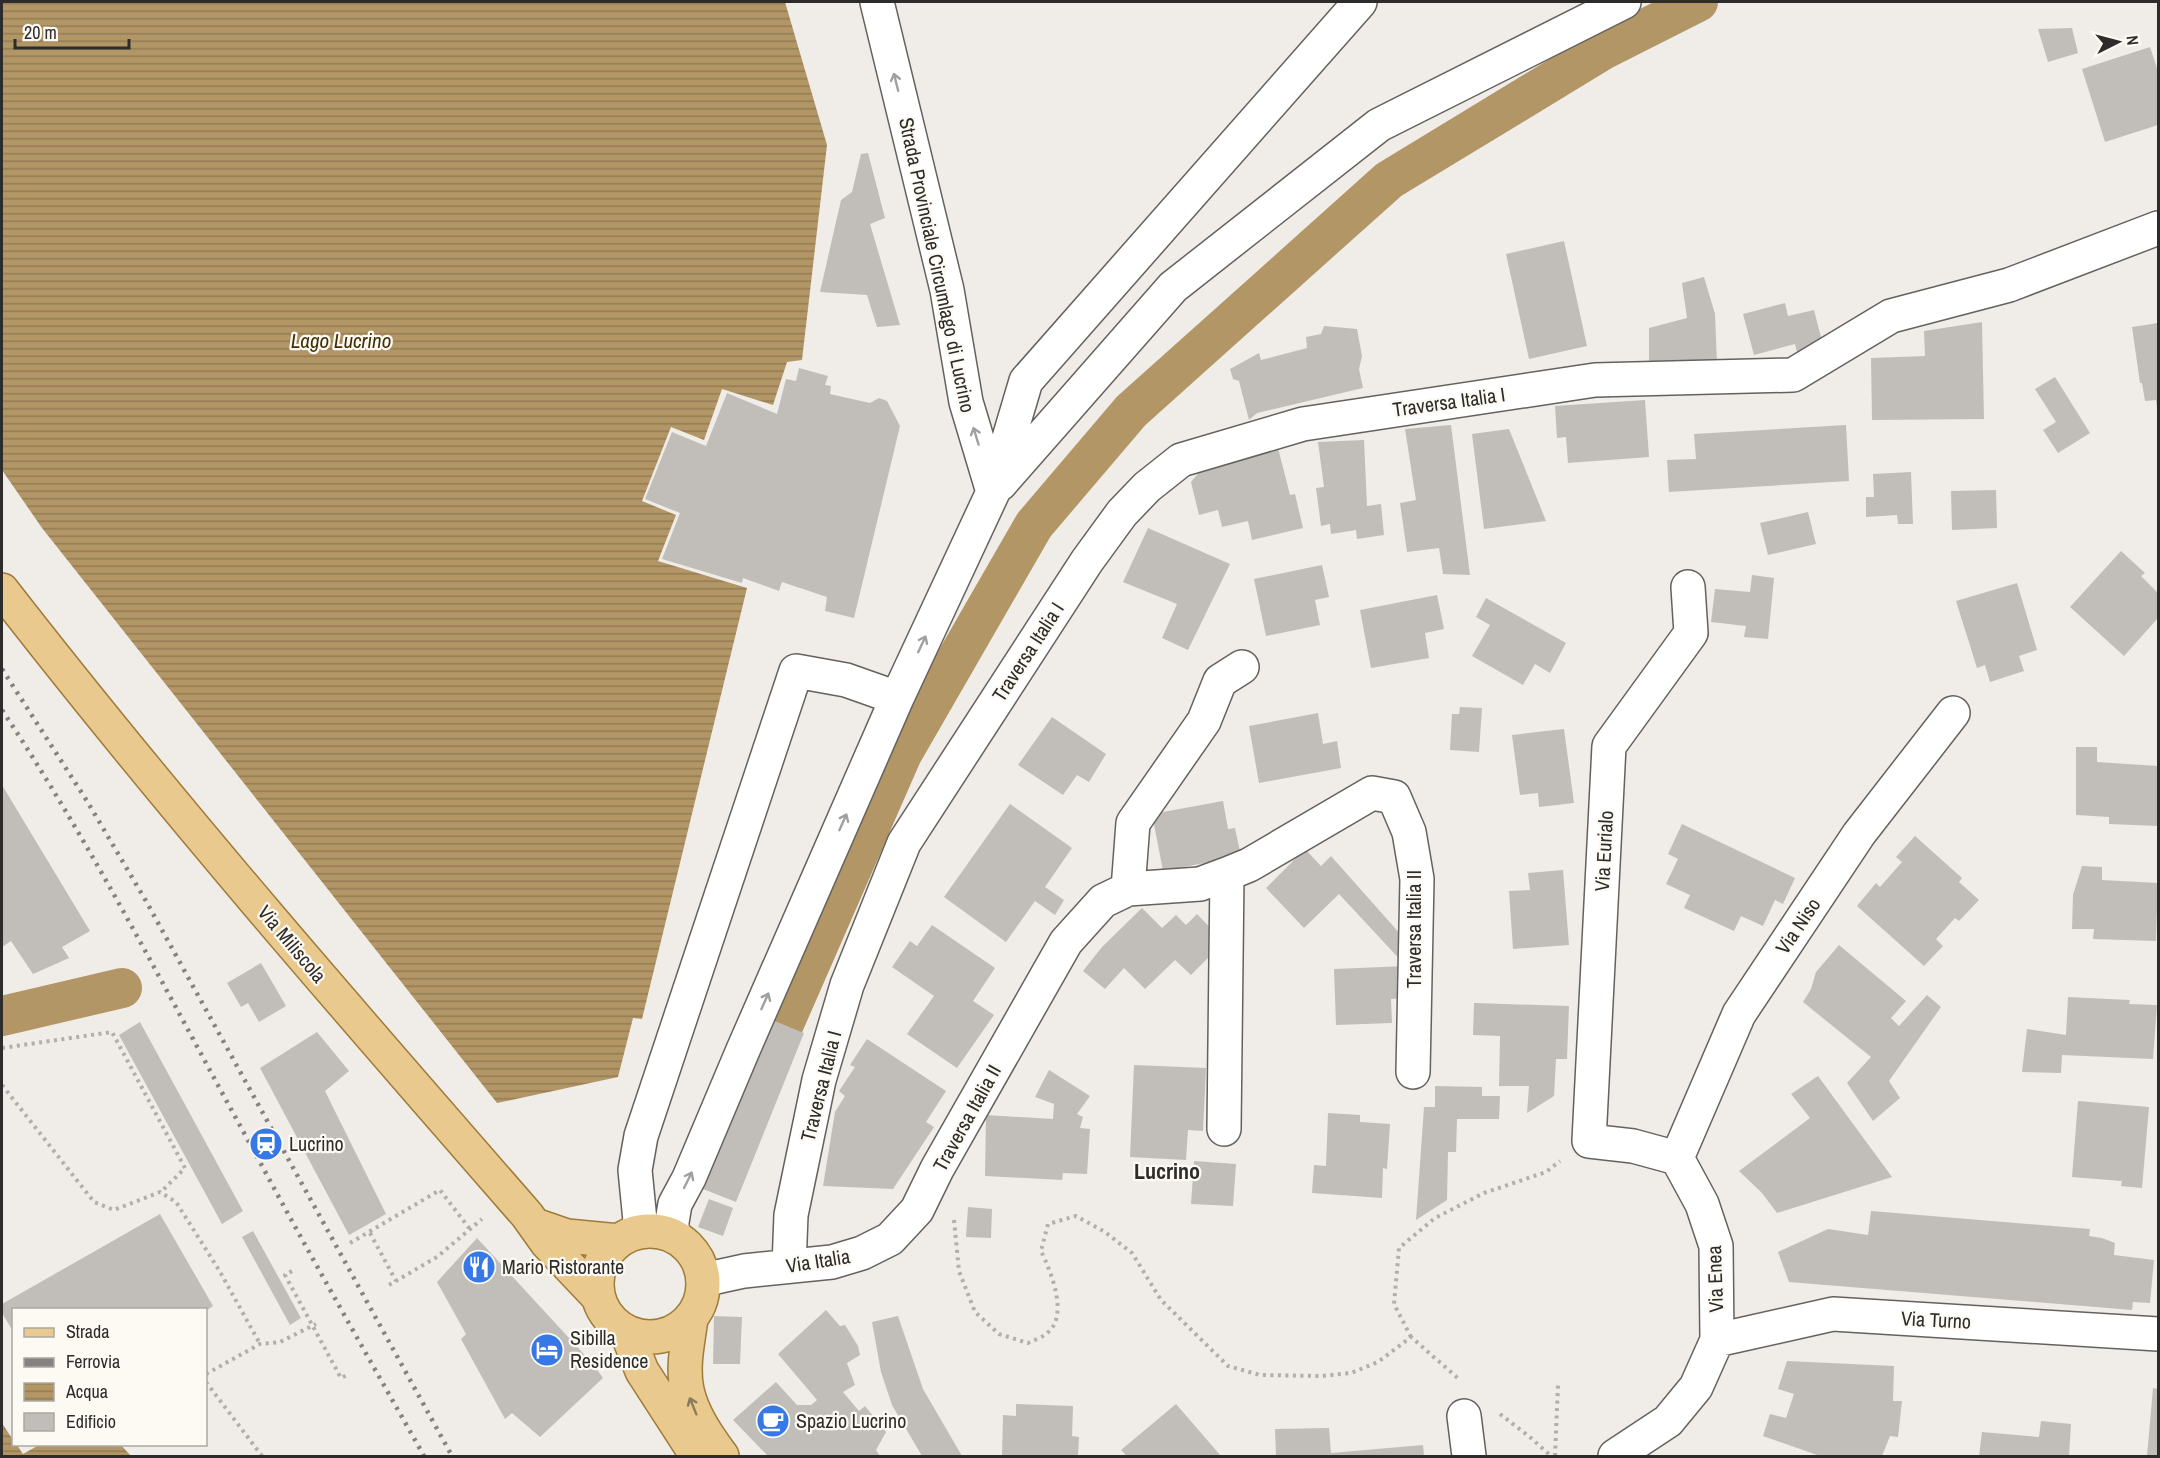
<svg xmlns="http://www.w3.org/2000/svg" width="2160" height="1458" viewBox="0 0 2160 1458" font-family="'Archivo Narrow',sans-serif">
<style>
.water{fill:url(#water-rules)}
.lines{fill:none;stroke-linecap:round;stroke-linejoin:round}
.canal{stroke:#b39666;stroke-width:40}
.building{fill:#c1beb9}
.minor-casing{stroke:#65625e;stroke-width:36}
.major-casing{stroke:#9e7b39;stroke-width:36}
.path{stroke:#b2afab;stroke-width:4;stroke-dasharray:3 4.5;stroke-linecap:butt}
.minor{stroke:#fff;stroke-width:33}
.major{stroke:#e9c98d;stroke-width:33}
.rail{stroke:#85827f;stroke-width:4.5;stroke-dasharray:3 6;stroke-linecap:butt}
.oneway{stroke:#a0a09f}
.oneway2{stroke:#8b7a5c}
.labels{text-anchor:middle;stroke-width:4.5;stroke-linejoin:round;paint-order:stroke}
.street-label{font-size:20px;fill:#2d2c2a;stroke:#fdfaf4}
.poi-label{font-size:20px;fill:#2d2c2a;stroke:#fdfaf4;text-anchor:start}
.water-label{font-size:21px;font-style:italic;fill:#422d04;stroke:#fdfaf4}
.quarter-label{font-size:22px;font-weight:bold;fill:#2d2c2a;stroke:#fdfaf4}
</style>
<defs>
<pattern id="water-rules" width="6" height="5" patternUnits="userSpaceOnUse" patternTransform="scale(1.5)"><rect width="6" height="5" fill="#b39666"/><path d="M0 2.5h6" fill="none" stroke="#927b54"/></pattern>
</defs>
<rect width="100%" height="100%" fill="#f0ece7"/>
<!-- water -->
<path class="water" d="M 2,2 L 785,2 L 827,145 L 802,360 L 787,362 L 773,405 L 722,389 L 704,440 L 671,427 L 642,501 L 676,515 L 658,561 L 747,588 L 642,1019 L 633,1018 L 618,1077 L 497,1103 L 42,528 L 2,470 Z
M 2,1423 L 13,1440 L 14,1444 L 17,1445 L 23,1454 L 39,1445 L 120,1444 L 131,1456 L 2,1456 Z"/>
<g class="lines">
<!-- canal -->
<path class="canal" d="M 2,1016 L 122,988
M 762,1074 L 902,754 L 1034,525 L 1131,411 L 1389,180 L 1603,50 L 1698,2"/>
</g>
<!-- building -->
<path class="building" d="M 2072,28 L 2078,53 L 2048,62 L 2038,29 Z
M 2150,47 L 2158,71 L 2158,125 L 2105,142 L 2082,69 Z
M 868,153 L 885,218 L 870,224 L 900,325 L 877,327 L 867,295 L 820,292 L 841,200 L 852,192 L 861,154 Z
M 1564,241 L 1587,346 L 1529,359 L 1506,254 Z
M 1704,277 L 1715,314 L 1717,364 L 1649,364 L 1649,328 L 1687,318 L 1682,283 Z
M 1785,303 L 1788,316 L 1814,310 L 1823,345 L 1797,352 L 1795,344 L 1754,355 L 1743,314 Z
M 1982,322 L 1984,419 L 1872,420 L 1871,358 L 1925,356 L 1924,331 Z
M 2158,323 L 2158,408 L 2157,408 L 2156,400 L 2145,401 L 2142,383 L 2140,383 L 2132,327 Z
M 1324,326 L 1357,329 L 1362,356 L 1359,369 L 1363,388 L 1257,413 L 1249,420 L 1239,381 L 1233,379 L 1230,369 L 1259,353 L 1261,360 L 1307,348 L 1306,337 L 1321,334 Z
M 799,368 L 828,376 L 825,385 L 831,386 L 830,394 L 870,403 L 879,398 L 887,401 L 900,426 L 854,618 L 825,611 L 827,597 L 782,582 L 779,591 L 743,578 L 742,583 L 662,559 L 680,513 L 645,499 L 672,432 L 706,446 L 727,393 L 777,414 L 786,379 L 796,381 Z
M 2055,377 L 2090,433 L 2058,453 L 2043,430 L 2056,422 L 2035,389 Z
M 1645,400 L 1649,457 L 1568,463 L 1566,437 L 1557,438 L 1555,406 Z
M 1451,425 L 1470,575 L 1443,574 L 1439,548 L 1407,552 L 1400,503 L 1416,500 L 1405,429 Z
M 1846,425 L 1849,481 L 1669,492 L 1667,460 L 1696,459 L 1694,434 Z
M 1509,429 L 1546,521 L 1484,529 L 1472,434 Z
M 1364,440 L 1367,506 L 1381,504 L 1384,535 L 1357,539 L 1356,530 L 1331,534 L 1330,524 L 1321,526 L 1316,488 L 1324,487 L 1318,442 Z
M 1278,448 L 1290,495 L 1295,494 L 1303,528 L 1252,540 L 1248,521 L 1222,527 L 1218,510 L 1199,515 L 1191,482 L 1202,469 Z
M 1911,472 L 1913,524 L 1898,524 L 1897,515 L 1866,517 L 1866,497 L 1874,497 L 1873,474 Z
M 1996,490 L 1997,528 L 1952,530 L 1951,491 Z
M 1808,512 L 1816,544 L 1768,555 L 1760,523 Z
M 1148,528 L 1230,564 L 1188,650 L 1162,638 L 1177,604 L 1123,582 Z
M 2121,551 L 2145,573 L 2141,576 L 2158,593 L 2158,618 L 2124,656 L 2070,607 Z
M 1322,565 L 1329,597 L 1315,600 L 1320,625 L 1266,636 L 1254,579 Z
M 1752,575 L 1774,578 L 1768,639 L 1744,637 L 1746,626 L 1711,622 L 1715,589 L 1750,592 Z
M 2017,583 L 2037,650 L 2019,656 L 2024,671 L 1990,682 L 1985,665 L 1977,668 L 1956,601 Z
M 1437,595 L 1444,629 L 1425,633 L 1429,658 L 1371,668 L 1360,610 Z
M 1486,598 L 1566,643 L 1550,673 L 1535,664 L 1523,685 L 1472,656 L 1490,625 L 1476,617 Z
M 1460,707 L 1482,708 L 1479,752 L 1450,750 L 1452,714 L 1459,714 Z
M 1318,713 L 1323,744 L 1337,741 L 1341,768 L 1259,783 L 1249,726 Z
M 1052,717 L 1106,754 L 1089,782 L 1077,775 L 1063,795 L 1018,765 Z
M 1564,729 L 1574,803 L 1539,807 L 1538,793 L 1520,795 L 1512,735 Z
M 2076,747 L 2097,747 L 2097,762 L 2158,766 L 2158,826 L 2109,824 L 2109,817 L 2076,815 Z
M 2,785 L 90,931 L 62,947 L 69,958 L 33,974 L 11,941 L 2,947 Z
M 1223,801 L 1228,829 L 1235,828 L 1241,856 L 1163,871 L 1152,814 Z
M 1010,804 L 1072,848 L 1045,887 L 1064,900 L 1055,915 L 1035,901 L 1006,942 L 944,897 Z
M 1682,824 L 1795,878 L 1783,904 L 1775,900 L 1763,926 L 1741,916 L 1734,931 L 1684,908 L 1690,895 L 1666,884 L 1678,859 L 1668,854 Z
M 1915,836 L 1962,878 L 1959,882 L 1979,900 L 1959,921 L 1955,918 L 1936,939 L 1943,946 L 1924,966 L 1857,906 L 1876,883 L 1880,887 L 1902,862 L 1896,857 Z
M 1305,849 L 1321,866 L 1331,856 L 1402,936 L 1406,966 L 1408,998 L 1391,999 L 1392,1023 L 1336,1025 L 1334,969 L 1406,966 L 1339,894 L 1304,928 L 1266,888 Z
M 2082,866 L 2102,867 L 2102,880 L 2158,883 L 2156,941 L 2093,939 L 2094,929 L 2072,929 L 2073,895 Z
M 1563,870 L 1569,945 L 1513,949 L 1509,891 L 1530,890 L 1528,873 Z
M 1142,908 L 1162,928 L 1176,915 L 1186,925 L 1197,914 L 1224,942 L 1191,975 L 1175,960 L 1145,989 L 1124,968 L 1105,989 L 1083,971 L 1102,947 Z
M 932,925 L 995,968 L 973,1001 L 994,1015 L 957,1068 L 907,1034 L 934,996 L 892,967 L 910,941 L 917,946 Z
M 1839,945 L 1906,1001 L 1891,1018 L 1899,1026 L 1927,995 L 1941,1007 L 1889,1081 L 1900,1098 L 1873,1121 L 1847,1083 L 1871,1057 L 1803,1002 L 1811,989 L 1816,972 Z
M 261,963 L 286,1006 L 259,1022 L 248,1003 L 241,1007 L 227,983 Z
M 2068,997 L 2130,1000 L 2129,1004 L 2157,1005 L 2153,1059 L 2062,1055 L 2061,1073 L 2022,1072 L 2027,1029 L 2066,1035 Z
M 1474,1003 L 1569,1006 L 1567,1059 L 1556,1059 L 1554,1096 L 1527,1113 L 1529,1086 L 1499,1086 L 1500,1036 L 1473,1035 Z
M 772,1020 L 804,1033 L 736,1202 L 703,1189 Z
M 140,1022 L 243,1211 L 222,1224 L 119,1035 Z
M 317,1032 L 349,1071 L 325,1091 L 386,1214 L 349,1235 L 260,1068 Z
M 867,1039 L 946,1091 L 926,1122 L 934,1127 L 893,1189 L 823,1186 L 835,1112 L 845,1096 L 839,1091 L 855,1067 L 850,1065 Z
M 1134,1065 L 1206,1068 L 1203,1131 L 1188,1130 L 1186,1160 L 1130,1157 Z
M 1049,1070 L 1090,1096 L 1077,1114 L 1083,1117 L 1080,1128 L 1090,1129 L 1087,1174 L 1063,1173 L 1062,1180 L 985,1176 L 986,1115 L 1053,1119 L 1054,1104 L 1035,1097 Z
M 1818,1076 L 1892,1177 L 1777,1213 L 1762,1193 L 1739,1171 L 1810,1118 L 1791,1094 Z
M 1435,1086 L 1482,1087 L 1482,1096 L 1500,1096 L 1499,1119 L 1457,1119 L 1456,1152 L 1448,1152 L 1447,1200 L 1416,1220 L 1424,1107 L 1435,1107 Z
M 2078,1101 L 2149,1107 L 2142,1188 L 2121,1186 L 2122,1181 L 2072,1177 Z
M 1328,1113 L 1360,1115 L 1360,1122 L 1390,1124 L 1387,1169 L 1383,1168 L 1382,1198 L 1312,1193 L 1314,1165 L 1326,1166 Z
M 1194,1161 L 1236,1164 L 1233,1206 L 1191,1204 Z
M 709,1199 L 733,1208 L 723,1236 L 698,1227 Z
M 968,1207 L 992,1209 L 991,1238 L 966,1237 Z
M 1871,1211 L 2090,1229 L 2089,1236 L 2102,1238 L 2115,1243 L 2114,1255 L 2154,1260 L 2150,1303 L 2133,1302 L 2132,1310 L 1789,1282 L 1778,1252 L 1828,1229 L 1868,1235 Z
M 160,1214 L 213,1306 L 206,1311 L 14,1310 L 14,1333 L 2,1313 L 2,1304 Z
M 253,1231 L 301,1318 L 290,1325 L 242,1237 Z
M 477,1238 L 593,1364 L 603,1378 L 540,1437 L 512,1413 L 505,1419 L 461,1339 L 466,1334 L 437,1282 Z
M 826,1310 L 840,1326 L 845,1325 L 858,1346 L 860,1355 L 847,1363 L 855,1385 L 843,1392 L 859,1411 L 865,1406 L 886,1432 L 876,1450 L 880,1456 L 768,1456 L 733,1420 L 776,1382 L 797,1405 L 811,1405 L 817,1400 L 778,1354 Z
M 714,1316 L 742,1317 L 740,1364 L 713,1364 Z
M 898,1316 L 923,1389 L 962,1456 L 922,1456 L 892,1405 L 881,1372 L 872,1322 Z
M 1787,1361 L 1894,1366 L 1893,1401 L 1902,1401 L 1898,1437 L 1890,1436 L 1882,1456 L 1820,1456 L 1763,1436 L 1770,1414 L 1786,1418 L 1794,1394 L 1778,1389 Z
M 2153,1388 L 2158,1389 L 2158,1456 L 2147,1456 Z
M 1016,1404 L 1073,1406 L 1072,1436 L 1079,1437 L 1078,1456 L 1002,1456 L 1003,1415 L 1016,1416 Z
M 1176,1404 L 1221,1456 L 1127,1456 L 1121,1450 Z
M 2041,1421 L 2071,1424 L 2069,1456 L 1979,1456 L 1982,1432 L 2039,1437 Z
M 1329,1428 L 1331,1453 L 1423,1445 L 1424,1456 L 1276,1456 L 1275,1429 Z"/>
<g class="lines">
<!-- minor casing -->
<g class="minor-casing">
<path id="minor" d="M 877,2 L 947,290 L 966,402 L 993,492
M 1000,484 L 1173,287 L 1379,125 L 1624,2
M 1128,889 L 1133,823 L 1204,721 L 1220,681 L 1242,667
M 1224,1129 L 1227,874
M 1677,1158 L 1739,1014 L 1859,834 L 1953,713
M 641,1231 L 635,1170 L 641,1136 L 796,671 L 846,680 L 897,698
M 672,1235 L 672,1222 L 675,1204 L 689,1178 L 743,1050 L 897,698 L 993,492 L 1026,381 L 1360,2
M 789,1266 L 791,1215 L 819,1080 L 847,985 L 904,843 L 1087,561 L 1122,513 L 1147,487 L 1181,460 L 1303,424 L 1595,380 L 1793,375 L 1891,316 L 2009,285 L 2158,228
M 703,1280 L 744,1271 L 832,1262 L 862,1253 L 890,1239 L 917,1210 L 937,1169 L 1066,942 L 1103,901 L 1128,889 L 1200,884 L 1227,874 L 1249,865 L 1372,793 L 1394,797 L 1409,832 L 1417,879 L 1413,1072
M 1717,1340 L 1833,1314 L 2158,1334
M 1464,1416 L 1469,1456
M 1615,1456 L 1668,1421 L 1696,1387 L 1717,1340 L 1716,1246 L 1702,1204 L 1677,1158 L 1633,1146 L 1589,1141 L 1609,746 L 1691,633 L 1688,587"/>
</g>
<!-- major casing -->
<g class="major-casing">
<path id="major" d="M 2,590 C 169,805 348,1010 527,1215 L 547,1243 L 599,1298
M 535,1225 L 567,1236 L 619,1241
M597 1284a53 53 0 1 1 106 0a53 53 0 1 1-106 0Z
M 691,1319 C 688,1341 682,1367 687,1390 C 692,1414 708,1437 722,1456
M 627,1333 L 642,1371 L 697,1456"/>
</g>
<!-- path -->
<path class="path" d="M 2,1048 L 112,1032 L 185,1168 L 161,1192
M 2,1085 L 94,1202 L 114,1210 L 160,1192 L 176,1202 L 219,1270 L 260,1344
M 954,1220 L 959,1271 L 975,1312 L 999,1334 L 1028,1343 C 1034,1340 1041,1338 1046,1334 C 1070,1317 1051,1272 1041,1251 L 1048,1224 L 1076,1216 L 1105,1232 L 1132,1253 L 1161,1300 L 1228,1366 L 1260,1375 L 1322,1376 L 1351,1373 L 1378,1362 L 1411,1337 L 1460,1380
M 370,1233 L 396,1281
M 350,1243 L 440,1190 L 469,1228
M 292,1271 L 285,1275 L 341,1378 L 349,1374
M 389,1285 L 437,1257 L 482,1219
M 1411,1337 L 1394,1304 L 1399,1248 L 1435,1218 L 1484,1193 L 1546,1172 L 1560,1161
M 206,1374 L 260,1344 L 280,1342 L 316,1324
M 206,1382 L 262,1456
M 1500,1414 L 1531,1438 L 1551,1456
M 1555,1456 L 1558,1385"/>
<!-- minor -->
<use href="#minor" class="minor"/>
<!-- major -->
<use href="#major" class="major"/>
<!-- rail -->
<path class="rail" d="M 2,669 L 87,801 L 146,901 L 452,1456
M 2,710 C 96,851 172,1003 254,1151 C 309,1254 367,1355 424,1456"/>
</g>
<!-- one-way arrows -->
<defs><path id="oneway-shaft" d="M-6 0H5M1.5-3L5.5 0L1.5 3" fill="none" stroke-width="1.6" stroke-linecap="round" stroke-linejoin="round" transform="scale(1.5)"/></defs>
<g class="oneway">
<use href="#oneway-shaft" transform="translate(896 82) rotate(-104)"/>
<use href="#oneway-shaft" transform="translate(976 436) rotate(-107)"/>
<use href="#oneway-shaft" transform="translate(922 644) rotate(-65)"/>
<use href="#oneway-shaft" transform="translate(843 822) rotate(-66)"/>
<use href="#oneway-shaft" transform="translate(765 1001) rotate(-66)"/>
<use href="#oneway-shaft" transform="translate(688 1180) rotate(-64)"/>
</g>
<use class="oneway2" href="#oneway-shaft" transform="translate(693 1406) rotate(-112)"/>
<!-- icons -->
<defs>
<g id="station-disc" transform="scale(1.725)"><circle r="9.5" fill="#3578e6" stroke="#fdfaf4"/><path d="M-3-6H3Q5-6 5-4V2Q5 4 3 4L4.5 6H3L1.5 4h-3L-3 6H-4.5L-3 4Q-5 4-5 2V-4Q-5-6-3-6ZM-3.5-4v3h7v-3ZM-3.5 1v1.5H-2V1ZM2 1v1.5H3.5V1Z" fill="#fff"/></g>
<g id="restaurant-disc" transform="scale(1.725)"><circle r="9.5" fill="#3578e6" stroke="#fdfaf4"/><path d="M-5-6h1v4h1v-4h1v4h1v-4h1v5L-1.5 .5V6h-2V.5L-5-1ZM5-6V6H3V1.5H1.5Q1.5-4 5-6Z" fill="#fff"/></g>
<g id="hotel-disc" transform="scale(1.725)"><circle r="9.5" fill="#3578e6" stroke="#fdfaf4"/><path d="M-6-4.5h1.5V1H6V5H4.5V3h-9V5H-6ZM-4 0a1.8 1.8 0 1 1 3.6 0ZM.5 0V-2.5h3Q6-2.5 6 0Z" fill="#fff"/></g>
<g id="cafe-disc" transform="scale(1.725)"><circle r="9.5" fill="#3578e6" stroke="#fdfaf4"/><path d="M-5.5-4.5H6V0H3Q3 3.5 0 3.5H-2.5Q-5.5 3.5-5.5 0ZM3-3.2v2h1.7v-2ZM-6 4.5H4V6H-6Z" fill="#fff"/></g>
</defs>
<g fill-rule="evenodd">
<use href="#station-disc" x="266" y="1144"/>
<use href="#restaurant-disc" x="479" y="1267"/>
<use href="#hotel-disc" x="547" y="1350"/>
<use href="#cafe-disc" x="773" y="1421"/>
</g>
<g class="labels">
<!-- street labels -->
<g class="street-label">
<text transform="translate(937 265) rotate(78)" y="7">Strada Provinciale Circumlago di Lucrino</text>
<text transform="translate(1449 402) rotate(-8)" y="7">Traversa Italia I</text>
<text transform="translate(1028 652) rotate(-57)" y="7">Traversa Italia I</text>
<text transform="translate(1604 851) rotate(-87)" y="7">Via Eurialo</text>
<text transform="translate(1798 926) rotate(-56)" y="7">Via Niso</text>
<text transform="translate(1414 929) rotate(-90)" y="7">Traversa Italia II</text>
<text transform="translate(292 944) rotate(50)" y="7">Via Miliscola</text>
<text transform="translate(821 1086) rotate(-76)" y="7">Traversa Italia I</text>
<text transform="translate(967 1118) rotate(-61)" y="7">Traversa Italia II</text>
<text transform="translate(818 1261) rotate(-9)" y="7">Via Italia</text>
<text transform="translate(1715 1279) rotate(-92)" y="7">Via Enea</text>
<text transform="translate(1936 1320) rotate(3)" y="7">Via Turno</text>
</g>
<!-- poi labels -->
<g class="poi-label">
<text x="289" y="1151">Lucrino</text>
<text x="502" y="1274">Mario Ristorante</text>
<text x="570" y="1345">Sibilla<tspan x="570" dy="23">Residence</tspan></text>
<text x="796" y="1428">Spazio Lucrino</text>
</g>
<!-- water labels -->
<g class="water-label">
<text x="341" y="348">Lago Lucrino</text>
</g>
<!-- quarter labels -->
<g class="quarter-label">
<text x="1167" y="1179">Lucrino</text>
</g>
</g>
<!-- border -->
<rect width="2160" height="1458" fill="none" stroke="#2d2c2a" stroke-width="6"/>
<!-- legend -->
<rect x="12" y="1308" width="195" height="138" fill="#fdfaf4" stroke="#aaa8a3" stroke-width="1.5"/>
<rect x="24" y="1328" width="30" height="9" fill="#e9c98d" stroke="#aaa8a3" stroke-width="1.5"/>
<text x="66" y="1338" font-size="18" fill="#2d2c2a">Strada</text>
<rect x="24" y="1358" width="30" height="9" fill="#85827f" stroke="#aaa8a3" stroke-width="1.5"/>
<text x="66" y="1368" font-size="18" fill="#2d2c2a">Ferrovia</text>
<rect x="24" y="1383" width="30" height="18" fill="url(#water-rules)" stroke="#aaa8a3" stroke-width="1.5"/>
<text x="66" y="1398" font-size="18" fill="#2d2c2a">Acqua</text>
<rect x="24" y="1413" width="30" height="18" fill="#c1beb9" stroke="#aaa8a3" stroke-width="1.5"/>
<text x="66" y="1428" font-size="18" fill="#2d2c2a">Edificio</text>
<!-- north arrow -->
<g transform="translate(2118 42) rotate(84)" stroke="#fdfaf4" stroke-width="4.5" paint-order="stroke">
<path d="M0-4.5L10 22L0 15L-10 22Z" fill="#2d2c2a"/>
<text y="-9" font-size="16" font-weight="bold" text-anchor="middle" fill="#2d2c2a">N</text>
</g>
<!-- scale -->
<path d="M15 39v9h114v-9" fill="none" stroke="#2d2c2a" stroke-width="3"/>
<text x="24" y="39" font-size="18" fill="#2d2c2a" stroke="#fdfaf4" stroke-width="4.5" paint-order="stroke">20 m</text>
</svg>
